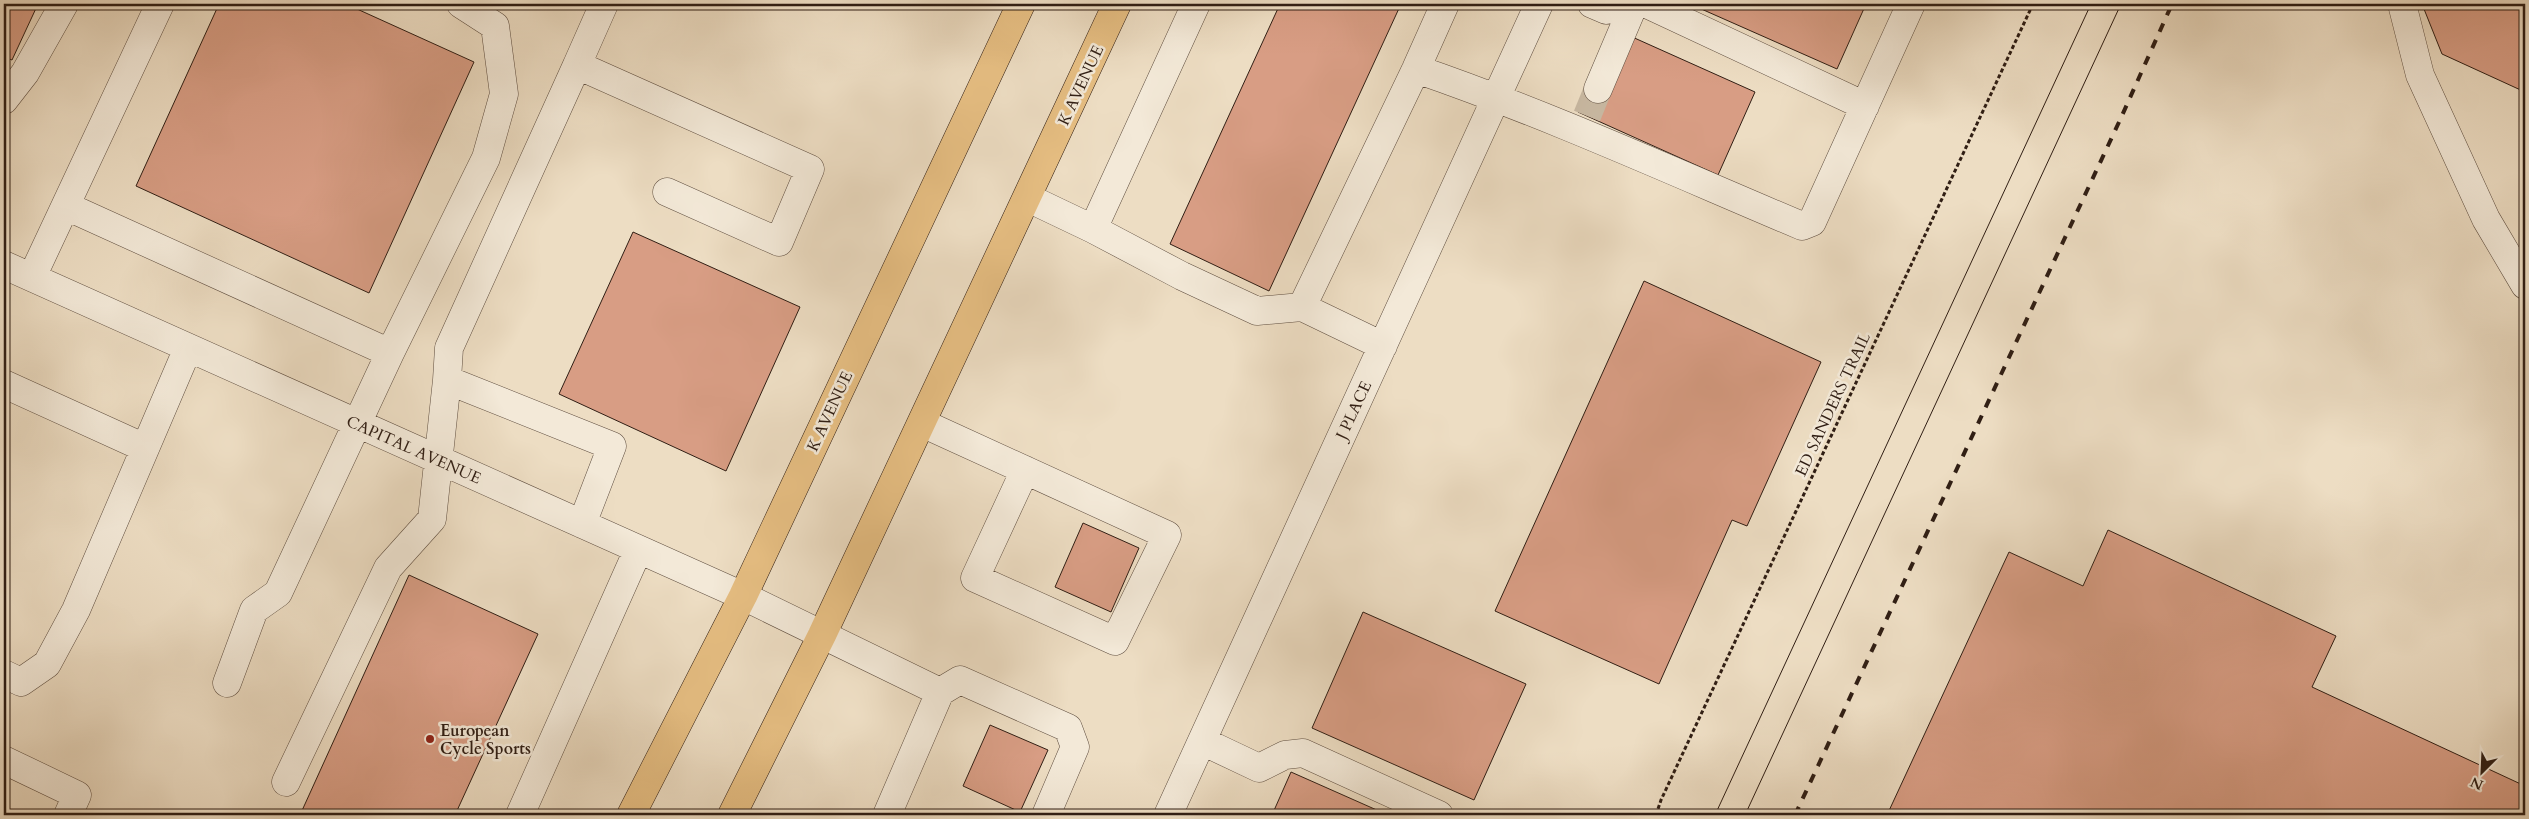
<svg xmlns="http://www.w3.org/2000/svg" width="2529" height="819" viewBox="0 0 2529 819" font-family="Cardo,serif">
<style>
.building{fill:#d89d84;stroke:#301e14}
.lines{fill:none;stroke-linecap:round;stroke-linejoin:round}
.minor-tunnel{stroke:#c7b7a0;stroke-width:28;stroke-dasharray:28 14;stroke-linecap:butt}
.minor-casing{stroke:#5f4e40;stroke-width:29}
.major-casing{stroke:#301e14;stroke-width:29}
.path{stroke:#301e14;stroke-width:3;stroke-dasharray:4 2.5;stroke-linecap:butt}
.minor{stroke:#f3e9d8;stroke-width:28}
.major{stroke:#e6be82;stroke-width:28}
.tram{stroke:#301e14;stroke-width:1}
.rail{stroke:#301e14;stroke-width:4;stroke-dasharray:9 9;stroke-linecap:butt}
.poi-dot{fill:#8f2418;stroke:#f3e9d8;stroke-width:2}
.labels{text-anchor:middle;stroke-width:5;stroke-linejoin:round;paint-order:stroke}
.street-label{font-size:16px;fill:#301e14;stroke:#f3e9d8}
.poi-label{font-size:16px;font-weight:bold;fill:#301e14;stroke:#f3e9d8;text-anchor:start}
</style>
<rect width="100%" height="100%" fill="#edddc3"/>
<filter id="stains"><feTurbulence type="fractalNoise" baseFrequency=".004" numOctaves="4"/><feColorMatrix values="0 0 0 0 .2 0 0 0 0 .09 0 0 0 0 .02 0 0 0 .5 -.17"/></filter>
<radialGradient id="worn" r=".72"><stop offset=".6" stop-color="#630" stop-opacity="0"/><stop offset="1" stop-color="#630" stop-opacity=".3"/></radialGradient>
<!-- building -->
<path class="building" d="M 4,4 L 38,4 L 12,60 L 4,57 Z
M 219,4 L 346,4 L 474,62 L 369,293 L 136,186 Z
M 1280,4 L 1401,4 L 1269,291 L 1170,244 Z
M 1690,4 L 1866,4 L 1837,69 Z
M 2422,4 L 2525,4 L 2525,92 L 2442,54 Z
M 1630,36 L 1755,92 L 1718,175 L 1578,112 L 1590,86 Z
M 633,232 L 800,307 L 726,471 L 559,394 Z
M 1644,281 L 1821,362 L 1747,526 L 1732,520 L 1659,684 L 1495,611 Z
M 1083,523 L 1139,548 L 1111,612 L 1055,587 Z
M 2108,530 L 2336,636 L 2312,687 L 2525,786 L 2525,815 L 1887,815 L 2009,552 L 2083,586 Z
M 409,575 L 538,634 L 455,815 L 300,815 Z
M 1363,612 L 1526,684 L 1474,800 L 1312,728 Z
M 990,725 L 1048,750 L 1020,812 L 963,786 Z
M 1291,772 L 1388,815 L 1272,815 Z"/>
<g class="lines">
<!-- minor-tunnel -->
<path class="minor-tunnel" d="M 1587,116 L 1598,89"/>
<!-- minor casing -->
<g class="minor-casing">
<path id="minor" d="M 1592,4 L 1606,10 L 1623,4
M 1647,4 L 1865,106
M 2402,4 L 2420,75 L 2486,219 L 2525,285
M 577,65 L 604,4
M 1416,69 C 1547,114 1674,172 1802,226 L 1812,222 L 1911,4
M 1598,89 L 1634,4
M 4,100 L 25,73 L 64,4
M 1028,198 L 1093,229 L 1196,4
M 66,206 L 390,353
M 1093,229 L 1182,276 L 1257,311 L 1302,307
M 4,265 L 743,596 L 940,692
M 32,277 L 160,4
M 1383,346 L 1302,307 L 1416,69 L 1445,4
M 447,380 L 449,348 L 577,65 L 810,169 L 779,242 L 667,192
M 4,384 L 145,448
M 922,423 L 1167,535 L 1115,641 L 975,578 L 1025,470
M 4,674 L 21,682 L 47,664 L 76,610 L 188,348
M 227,683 L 254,610 L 278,593 L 390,353 L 486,158 L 504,94 L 495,26 L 461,4
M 1202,741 L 1259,768 L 1285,755 L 1303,753 L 1439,815
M 4,760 L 77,795 L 68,815
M 286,782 L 388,568 L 432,519 L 447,380 L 612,446 L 582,524
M 520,815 L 638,550
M 887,815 L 940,692 L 960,680 L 1068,728 L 1075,747 L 1046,815
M 1168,815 L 1539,4"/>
</g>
<!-- major casing -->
<g class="major-casing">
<path id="major" d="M 631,815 L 743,596 L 1021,4
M 732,815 L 822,635 L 1117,4"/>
</g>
<!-- path -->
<path class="path" d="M 1656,815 L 1661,800 L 2033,4"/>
<!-- minor -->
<use href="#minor" class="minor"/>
<!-- major -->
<use href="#major" class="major"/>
<!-- tram -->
<path class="tram" d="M 1715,815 L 2091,4
M 1745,815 L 2121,4"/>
<!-- rail -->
<path class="rail" d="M 1795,815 L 2120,120 L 2172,4"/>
</g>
<!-- markers -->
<circle class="poi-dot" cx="430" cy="739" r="5"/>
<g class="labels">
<!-- street labels -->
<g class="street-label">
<text transform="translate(1080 85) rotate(-65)" y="6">K AVENUE</text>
<text transform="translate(1832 404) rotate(-65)" y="6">ED SANDERS TRAIL</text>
<text transform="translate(1353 410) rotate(-65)" y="6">J PLACE</text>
<text transform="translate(829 411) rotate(-65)" y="6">K AVENUE</text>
<text transform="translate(414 449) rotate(24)" y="6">CAPITAL AVENUE</text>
</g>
<!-- poi labels -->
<g class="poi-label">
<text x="440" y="736">European<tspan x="440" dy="18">Cycle Sports</tspan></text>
</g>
</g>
<!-- margin -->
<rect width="2529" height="819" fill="none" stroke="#edddc3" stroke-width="20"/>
<rect x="5" y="5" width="2519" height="809" fill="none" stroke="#301e14" stroke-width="2.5"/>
<rect x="10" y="10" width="2509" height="799" fill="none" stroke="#301e14"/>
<!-- north arrow -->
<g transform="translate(2482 772) rotate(204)" stroke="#f3e9d8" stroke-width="4" paint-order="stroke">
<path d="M0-4L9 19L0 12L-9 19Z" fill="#301e14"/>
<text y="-8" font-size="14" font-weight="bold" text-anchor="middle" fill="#301e14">N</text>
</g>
<rect width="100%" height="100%" filter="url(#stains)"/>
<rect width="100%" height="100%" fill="url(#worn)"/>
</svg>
